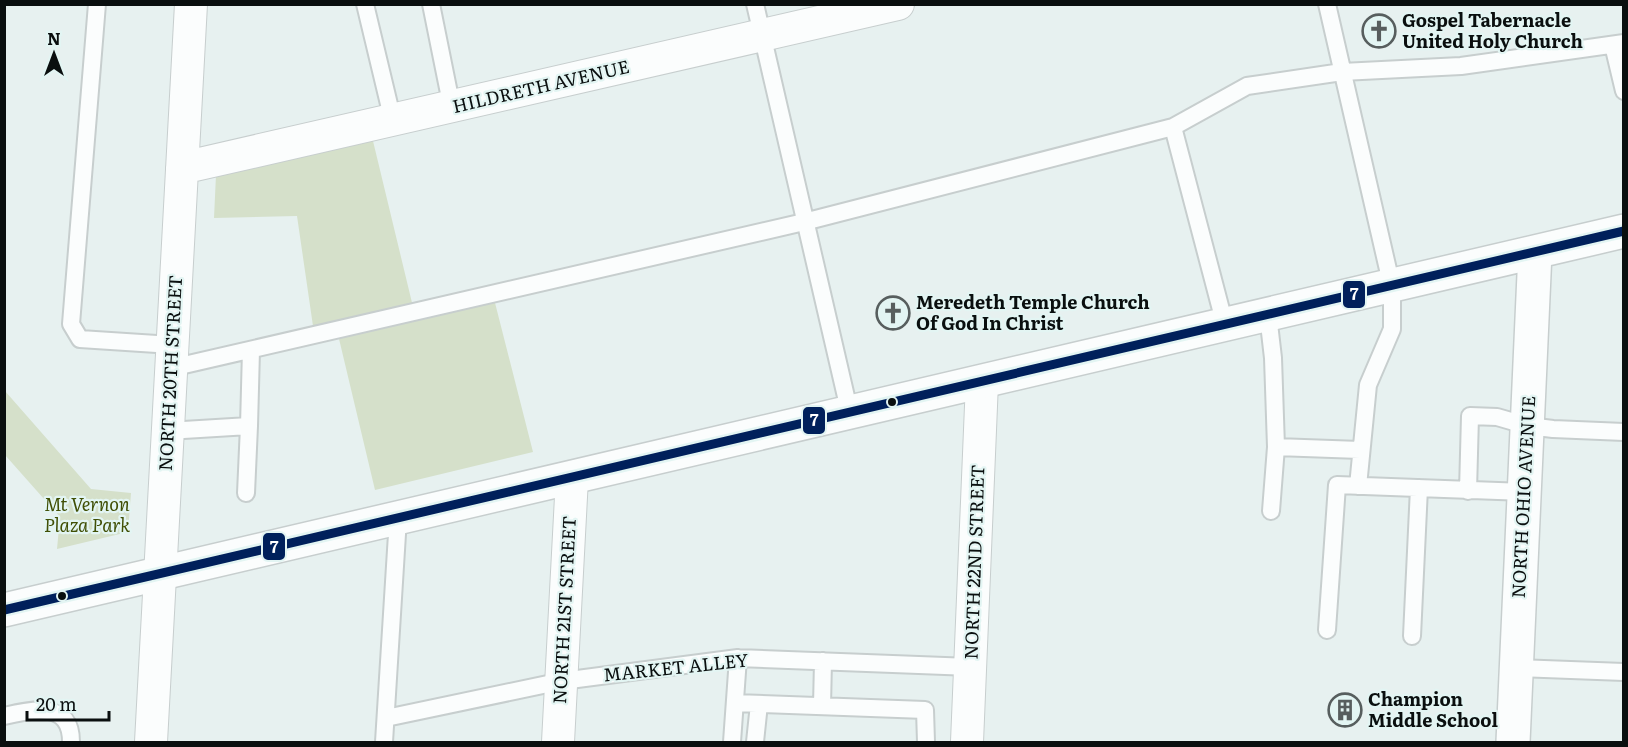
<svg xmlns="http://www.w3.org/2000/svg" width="1628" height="747" viewBox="0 0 1628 747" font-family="Literata,serif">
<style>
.green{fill:#d5e0ca}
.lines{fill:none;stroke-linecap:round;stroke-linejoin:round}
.service-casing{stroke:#c7cece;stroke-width:20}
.minor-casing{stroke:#c7cece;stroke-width:34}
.tertiary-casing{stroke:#c7cece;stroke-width:36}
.service{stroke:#fbfdfd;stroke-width:16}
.minor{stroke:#fbfdfd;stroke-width:32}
.tertiary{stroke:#fbfdfd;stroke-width:33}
.bus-1-casing{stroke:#e3f5f3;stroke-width:14}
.bus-1{stroke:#00205b;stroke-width:9}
.bus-dot{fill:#0a0f0f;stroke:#e3f5f3;stroke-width:2}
.labels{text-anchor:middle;stroke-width:4.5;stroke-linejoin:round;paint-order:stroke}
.poi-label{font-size:18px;font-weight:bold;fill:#0a0f0f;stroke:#e3f5f3;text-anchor:start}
.street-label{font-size:18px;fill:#0a0f0f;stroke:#e3f5f3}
.park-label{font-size:18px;font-style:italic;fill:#404f05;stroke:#e3f5f3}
.line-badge{stroke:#e3f5f3;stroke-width:2}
.badge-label{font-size:16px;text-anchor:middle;font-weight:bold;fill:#fff}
</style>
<rect width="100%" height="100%" fill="#e7f1f0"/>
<!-- green -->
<path class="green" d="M 373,141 L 414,311 L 492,291 L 533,452 L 375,490 L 335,322 L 313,326 L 297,216 L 214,218 L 216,175 Z
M 5,391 L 91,489 L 131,493 L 128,532 L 57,549 L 60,517 L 5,455 Z"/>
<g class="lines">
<!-- service casing -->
<g class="service-casing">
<path id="service" d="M 97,4 L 71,324 L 80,339 L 172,345
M 365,4 L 393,121
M 431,4 L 452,108
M 755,4 L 850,414
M 1327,4 L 1392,287 L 1392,329 L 1368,385 L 1358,486
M 1613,45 L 1624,91
M 1173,127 L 1247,86 L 1342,72 L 1461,66 L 1624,43
M 1268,315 L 1273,358 L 1276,447 L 1360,450
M 171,368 L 804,222 L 1173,127 L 1225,325
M 249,426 L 251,350
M 167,431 L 249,426 L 246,493
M 1468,491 L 1470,416 L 1497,417 L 1528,426 L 1553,429 L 1624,432
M 1271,511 L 1276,447
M 1327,630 L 1337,485 L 1525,492
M 1412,636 L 1419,488
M 1517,668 L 1624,672
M 735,703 L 925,710 L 926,742
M 822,706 L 823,661
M 4,716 C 33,709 71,701 71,742
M 386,718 L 562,681 L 738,658 L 971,667
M 384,742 L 398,518
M 732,742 L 738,658
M 755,742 L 759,704"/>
</g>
<!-- minor casing -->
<g class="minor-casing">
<path id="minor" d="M 182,168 L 898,4
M 151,742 L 191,4
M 558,742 L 572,478
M 967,742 L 982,382"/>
</g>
<!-- tertiary casing -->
<g class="tertiary-casing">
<path id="tertiary" d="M 4,610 L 1624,231
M 1513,742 L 1535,252"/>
</g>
<!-- service -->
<use href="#service" class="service"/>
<!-- minor -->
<use href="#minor" class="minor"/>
<!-- tertiary -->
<use href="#tertiary" class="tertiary"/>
<!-- bus-1 casing -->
<g class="bus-1-casing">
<path id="bus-1" d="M 4,610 L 1624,231"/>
</g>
<!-- bus-1 -->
<use href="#bus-1" class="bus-1"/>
</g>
<!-- icons -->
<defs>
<g id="church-ring" transform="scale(1.725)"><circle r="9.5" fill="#e3f5f3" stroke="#575e5e" stroke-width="1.5"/><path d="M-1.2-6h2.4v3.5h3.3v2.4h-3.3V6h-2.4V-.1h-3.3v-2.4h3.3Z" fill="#575e5e"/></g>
<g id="building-ring" transform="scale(1.725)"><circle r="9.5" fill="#e3f5f3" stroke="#575e5e" stroke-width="1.5"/><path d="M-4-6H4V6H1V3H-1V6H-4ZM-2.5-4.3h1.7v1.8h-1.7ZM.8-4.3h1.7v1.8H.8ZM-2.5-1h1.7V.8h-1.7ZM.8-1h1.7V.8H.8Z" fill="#575e5e"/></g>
</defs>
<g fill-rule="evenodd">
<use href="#church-ring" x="1379" y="31"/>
<use href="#church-ring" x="893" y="313"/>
<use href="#building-ring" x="1345" y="710"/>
</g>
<!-- markers -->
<g class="bus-dot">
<circle cx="892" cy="402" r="5"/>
<circle cx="62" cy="596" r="5"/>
</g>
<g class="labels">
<!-- poi labels -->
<g class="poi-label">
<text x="1402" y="27">Gospel Tabernacle<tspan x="1402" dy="21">United Holy Church</tspan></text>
<text x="916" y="309">Meredeth Temple Church<tspan x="916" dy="21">Of God In Christ</tspan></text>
<text x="1368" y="706">Champion<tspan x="1368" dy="21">Middle School</tspan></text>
</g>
<!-- street labels -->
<g class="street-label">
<text transform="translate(541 87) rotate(-13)" y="6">HILDRETH AVENUE</text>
<text transform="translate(171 373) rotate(-87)" y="6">NORTH 20TH STREET</text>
<text transform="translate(1524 497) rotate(-87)" y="6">NORTH OHIO AVENUE</text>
<text transform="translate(975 562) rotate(-88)" y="6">NORTH 22ND STREET</text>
<text transform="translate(565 610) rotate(-87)" y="6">NORTH 21ST STREET</text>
<text transform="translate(676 668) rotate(-6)" y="6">MARKET ALLEY</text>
</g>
<!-- park labels -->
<g class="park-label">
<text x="87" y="511">Mt Vernon<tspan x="87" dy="21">Plaza Park</tspan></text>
</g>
</g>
<g class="line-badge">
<rect x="1342" y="280" width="24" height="29" rx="6" fill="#00205b"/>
<rect x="802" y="406" width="24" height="29" rx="6" fill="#00205b"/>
<rect x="262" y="532" width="24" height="29" rx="6" fill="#00205b"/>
</g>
<g class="badge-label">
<text x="1354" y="300">7</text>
<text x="814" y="426">7</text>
<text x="274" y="553">7</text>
</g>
<!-- border -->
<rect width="1628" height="747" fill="none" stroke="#0a0f0f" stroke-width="12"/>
<!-- north arrow -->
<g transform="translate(54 54)" stroke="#e3f5f3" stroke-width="4.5" paint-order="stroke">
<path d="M0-4.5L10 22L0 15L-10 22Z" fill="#0a0f0f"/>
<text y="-9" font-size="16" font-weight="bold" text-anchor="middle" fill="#0a0f0f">N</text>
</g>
<!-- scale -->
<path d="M27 711v9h82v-9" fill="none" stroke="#0a0f0f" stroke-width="3"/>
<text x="36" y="711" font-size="18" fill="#0a0f0f" stroke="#e3f5f3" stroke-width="4.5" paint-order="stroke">20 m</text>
</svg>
